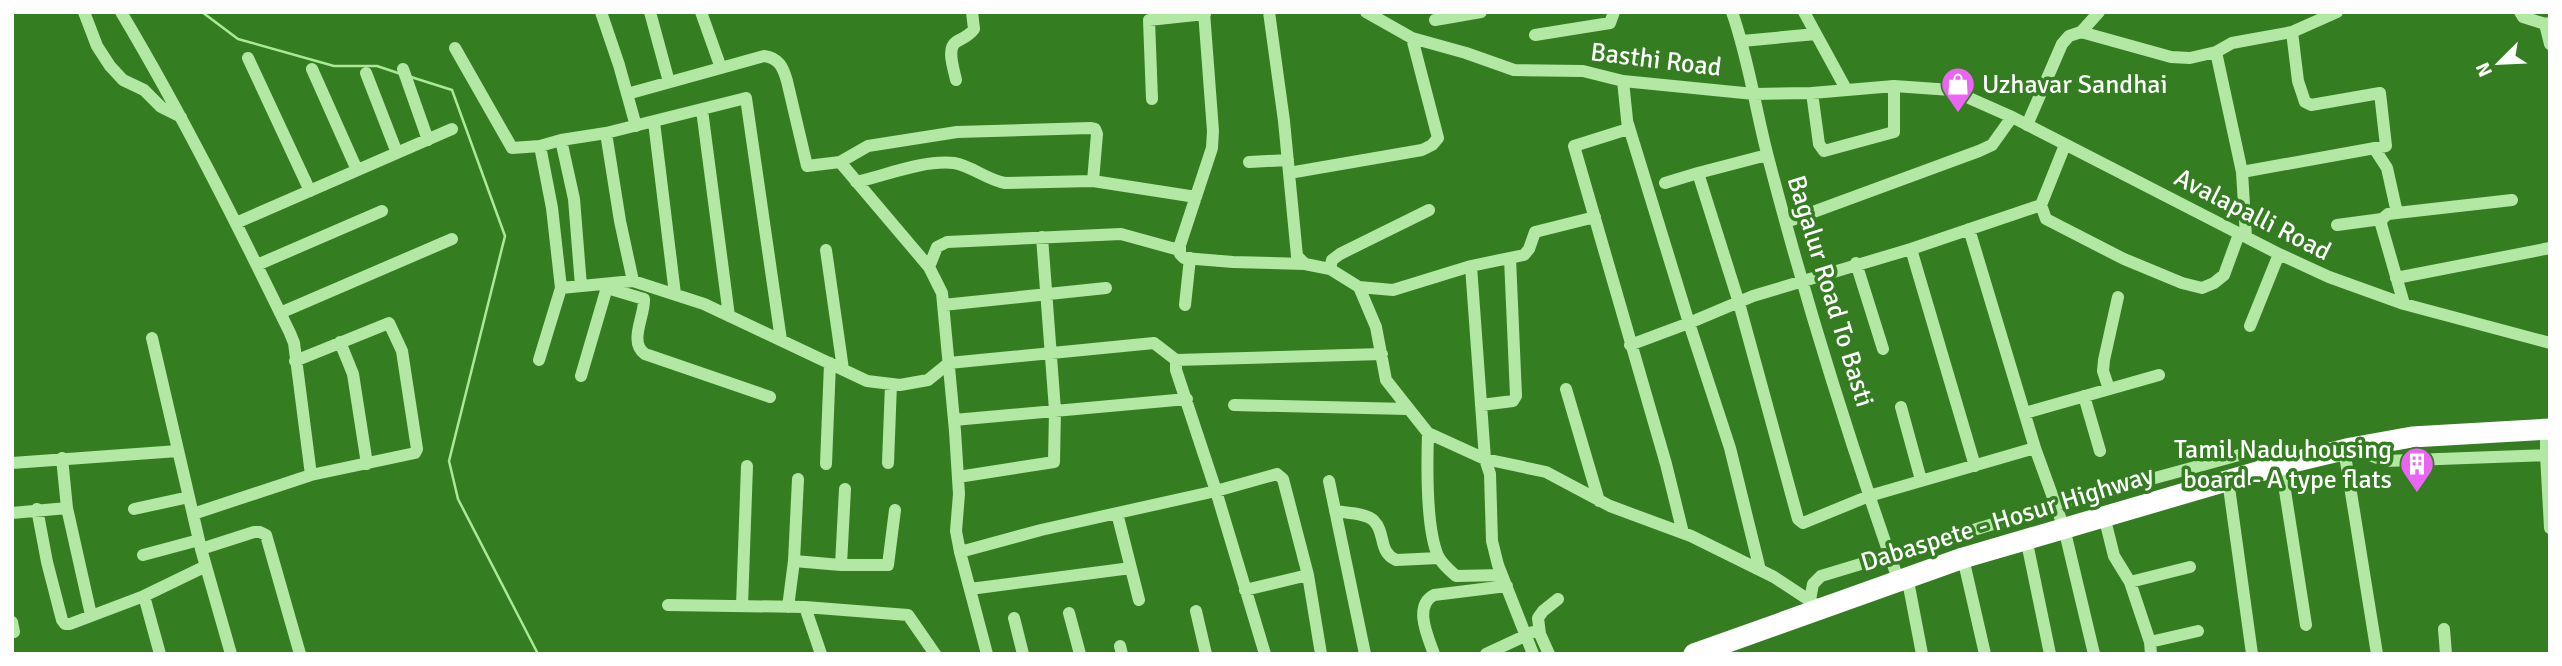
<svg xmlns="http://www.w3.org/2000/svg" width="2562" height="666" viewBox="0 0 2562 666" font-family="Signika,sans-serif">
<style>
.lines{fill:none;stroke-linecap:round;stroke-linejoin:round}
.stream{stroke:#abe898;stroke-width:2.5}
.minor{stroke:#b3e7a4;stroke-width:12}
.highway{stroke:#fff;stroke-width:21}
.labels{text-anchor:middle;stroke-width:7;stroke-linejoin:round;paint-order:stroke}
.street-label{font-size:26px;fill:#fff;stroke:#347d21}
.poi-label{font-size:26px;fill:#fff;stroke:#347d21;text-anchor:start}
</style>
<rect width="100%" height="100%" fill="#347d21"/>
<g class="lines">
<!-- stream -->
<path class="stream" d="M 202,12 L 238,39 L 334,66 L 377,66 L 401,74
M 411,77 L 452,90 L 505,236 L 449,461 L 458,499 L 538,654"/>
<!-- minor -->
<path class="minor" d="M 84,12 L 97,46 L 110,66 L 123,80 L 144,90 L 161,107 L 181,117
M 121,12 C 183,116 237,224 290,333 L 294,343 L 311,475
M 601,12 L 619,65 L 636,126
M 650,12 L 669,82
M 701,12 L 721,68
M 1204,12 L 1213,131 L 1212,148 L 1180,245 L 1180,254 L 1184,258 L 1233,262 L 1305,264
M 1269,12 L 1284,121 L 1297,256 L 1305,264 L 1330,269 L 1359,287 L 1393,290 L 1471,266 L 1485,459 L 1490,474 L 1492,541 L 1498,565 L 1533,654
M 1366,12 L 1412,38 L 1466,53 L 1514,70 L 1583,71 L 1623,81 L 1754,94 L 1812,93 L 1894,86 L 1951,90 L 2012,117 L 2279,254 L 2329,277 L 2404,304 L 2550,343
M 1732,12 C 1749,60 1755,108 1768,157 C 1805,299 1849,440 1898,579
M 1804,12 L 1846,89
M 2520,12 L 2523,17 L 2545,24
M 1435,20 L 1481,12
M 2550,23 L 2545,24 L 2550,44
M 2081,32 L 2099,12
M 2292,32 L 2232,43 L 2216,52 L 2242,172 L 2386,146 L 2380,93 L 2311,105 L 2305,102 L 2298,81 L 2292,32 L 2337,12
M 1535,35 L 1610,23 L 1614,12
M 1742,41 L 1816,34
M 455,48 L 512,148 L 540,146 L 552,208 L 561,288 L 633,281 L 704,304 L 867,381 L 900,385 L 928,380 L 949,363 L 1154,343 L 1176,360 L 1382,354
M 248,58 L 310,191
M 312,69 L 357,170
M 403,69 L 428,140
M 366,73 L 397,153
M 956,80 C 954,69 946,49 956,42 C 963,38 969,36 974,29 L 972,12
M 1623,81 L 1628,129 L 1574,146 L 1666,464 L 1683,533
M 1812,93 L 1819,144 L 1824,151 L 1894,132 L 1894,86
M 627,94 L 764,56 C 779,58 783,67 787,81 L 807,166 L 840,162 L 929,267 L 942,293 L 955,431 L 959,494 L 956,531 L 960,552
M 1152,99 L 1149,20 L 1205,14
M 702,110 L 729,316
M 654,122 L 675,294
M 1628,124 L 1689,323 L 1753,296 L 1911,249 L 2041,205 L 2065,145
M 2027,125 L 2062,44 L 2069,36 L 2081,32 L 2171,57 L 2190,58 L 2216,52
M 606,133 L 746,98 L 781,340
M 561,140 L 606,133 L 620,221 L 633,281
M 540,146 L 561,140 L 574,199 L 581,286
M 2374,148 L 2387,168 L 2397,213
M 1767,155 L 1698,173 L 1739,303 L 1798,519 L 1803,523 L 1869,496 L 2035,448
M 840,162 L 868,146 L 957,132 L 1090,128 L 1095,129 L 1097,134 L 1093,181
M 1249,162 L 1288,160
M 2242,172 L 2246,237
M 1289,173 L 1422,150 L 1432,145 L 1438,138 L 1412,38
M 856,182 C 887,175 922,160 954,163 C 972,166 987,180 1005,183 L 1093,181 L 1196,197
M 1665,183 L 1698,173
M 2041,205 L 2046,219 L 2124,259 L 2182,283 L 2202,288 L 2214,283 L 2224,275 L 2239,234
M 1786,222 L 1979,151 L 1992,145 L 2012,117
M 236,223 L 452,129
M 2337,225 L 2382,219
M 1969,229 L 2035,448 L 2064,528 L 2094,654
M 1911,249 L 1975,466
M 826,250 L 843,369
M 1856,263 L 1883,349
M 257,265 L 382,211
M 1471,266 L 1524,255 L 1529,249 L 1535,232 L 1595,217
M 929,267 L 937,247 L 947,242 L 1121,234 L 1179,250
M 1330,269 L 1332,260 L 1340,254 L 1429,210
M 2396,278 L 2550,248
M 1359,287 L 1376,327 L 1386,380 L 1428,433 L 1485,459 L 1546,472 L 1610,506 L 1691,536 L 1774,577 L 1821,608
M 607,288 L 644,299 C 645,316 628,342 645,354 L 770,397
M 2404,304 L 2381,224 L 2382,219 L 2388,214 L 2512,200
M 943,305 L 1106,288
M 1185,305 L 1190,258
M 280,313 L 452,239
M 2250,326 L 2279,254
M 152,338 L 201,549 L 231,654
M 340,342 L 353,374 L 367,464
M 1630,345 L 1689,323 L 1730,448 L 1760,570
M 539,360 L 561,288
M 1176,360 L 1176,370 L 1216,491 L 1277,474 L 1283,479 L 1308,575 L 1321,654
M 581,376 L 608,284
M 1566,389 L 1599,501
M 2109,389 L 2103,371 L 2104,360 L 2118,297
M 2084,396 L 2100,451
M 1234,405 L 1408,409
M 1481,405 L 1513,401 L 1516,396 L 1510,258
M 1901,407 L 1921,480
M 2025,413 L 2159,375
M 954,420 L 1187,399
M 1428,433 C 1427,464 1426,528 1438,556 C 1442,564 1449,570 1456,576 L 1502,575
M 2344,449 L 2377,654
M 2354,449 L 2385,461 L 2546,455 L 2546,429
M 2546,455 L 2550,528
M 62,458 L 67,508 L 91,615
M 12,463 L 178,451
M 888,463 L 891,384
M 826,464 L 830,363
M 2281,465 L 2306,625
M 958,477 L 1054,462 L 1055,410 L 1042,237
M 2228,480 L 2252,654
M 1329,481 L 1365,654
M 37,509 L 47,562 L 62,620 L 65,624 L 70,624 L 144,596
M 134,509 L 189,497
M 1335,511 C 1346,513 1367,513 1374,521 C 1386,533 1378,552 1396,560 L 1439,558
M 12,513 L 67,508
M 1117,513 L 1139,600
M 193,514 L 311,475 L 415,453 L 417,449 L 402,351 L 389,323 L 295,361
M 2104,516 L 2114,556 L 2130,582 L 2150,642
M 2026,538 L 2050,654
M 201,549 L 254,532 L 260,532 L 266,535 L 300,654
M 143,555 L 199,540
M 1963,558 L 1985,654
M 794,561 L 841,565 L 888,565 L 895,510
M 841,565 L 845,489
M 1907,576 L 1922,654
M 2130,582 L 2190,567
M 970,589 L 1131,568
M 1245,590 L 1308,575
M 1810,600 L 1813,584 L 1821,576 L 2056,505 L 2250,452 L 2257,452 L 2273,467
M 668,605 L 805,607 L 908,615 L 935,654
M 742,606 L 747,466
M 788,607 L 794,561 L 798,479
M 805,607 L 821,654
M 1196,611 L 1206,654
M 1069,613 L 1080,654
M 1014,618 L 1023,654
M 12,622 L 14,632
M 2444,629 L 2446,654
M 1120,646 L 1122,654
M 160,654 L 144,596 L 206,566
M 987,654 L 960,552 L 1041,530 L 1216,491 L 1265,654
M 1434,654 C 1428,637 1413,606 1434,595 L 1507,586
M 1486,654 L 1533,632
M 1549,654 L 1540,634 L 1538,618 L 1543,611 L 1558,599
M 2151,654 L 2150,642 L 2198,631"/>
<!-- highway -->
<path class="highway" d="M 1694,654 L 1963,558 L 2281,465 L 2351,448 L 2412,437 L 2550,429"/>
</g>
<!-- icons -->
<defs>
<g id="shop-pin" transform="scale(1.75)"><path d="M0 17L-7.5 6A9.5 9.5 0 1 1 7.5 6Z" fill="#ea65f4" stroke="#347d21"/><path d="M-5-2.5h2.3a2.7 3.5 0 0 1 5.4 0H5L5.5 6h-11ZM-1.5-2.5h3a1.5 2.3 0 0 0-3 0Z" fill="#fff"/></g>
<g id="building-pin" transform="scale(1.75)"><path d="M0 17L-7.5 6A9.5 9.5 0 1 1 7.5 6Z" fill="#ea65f4" stroke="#347d21"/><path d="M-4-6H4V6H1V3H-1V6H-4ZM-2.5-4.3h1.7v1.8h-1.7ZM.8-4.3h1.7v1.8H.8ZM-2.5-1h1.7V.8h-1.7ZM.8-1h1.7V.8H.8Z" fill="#fff"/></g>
</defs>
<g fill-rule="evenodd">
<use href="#shop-pin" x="1958" y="84"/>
<use href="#building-pin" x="2417" y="464"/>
</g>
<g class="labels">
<!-- street labels -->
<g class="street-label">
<text transform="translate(1656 59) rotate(7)" y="9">Basthi Road</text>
<text transform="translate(2253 214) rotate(27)" y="9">Avalapalli Road</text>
<text transform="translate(1831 291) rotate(73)" y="9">Bagalur Road To Basti</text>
<text transform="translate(2007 518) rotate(-17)" y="9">Dabaspete - Hosur Highway</text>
</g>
<!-- poi labels -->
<g class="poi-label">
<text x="1982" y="93">Uzhavar Sandhai</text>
<text x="2392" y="458" text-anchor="end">Tamil Nadu housing<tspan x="2392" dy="30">board - A type flats</tspan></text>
</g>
</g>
<!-- border -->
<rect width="2562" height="666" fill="none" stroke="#ffffff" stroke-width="28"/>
<!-- north arrow -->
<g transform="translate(2499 63) rotate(246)" stroke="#347d21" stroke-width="5" paint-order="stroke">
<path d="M0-5L12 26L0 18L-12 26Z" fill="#ffffff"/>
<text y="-10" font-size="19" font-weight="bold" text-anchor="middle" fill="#ffffff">N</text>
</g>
</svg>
